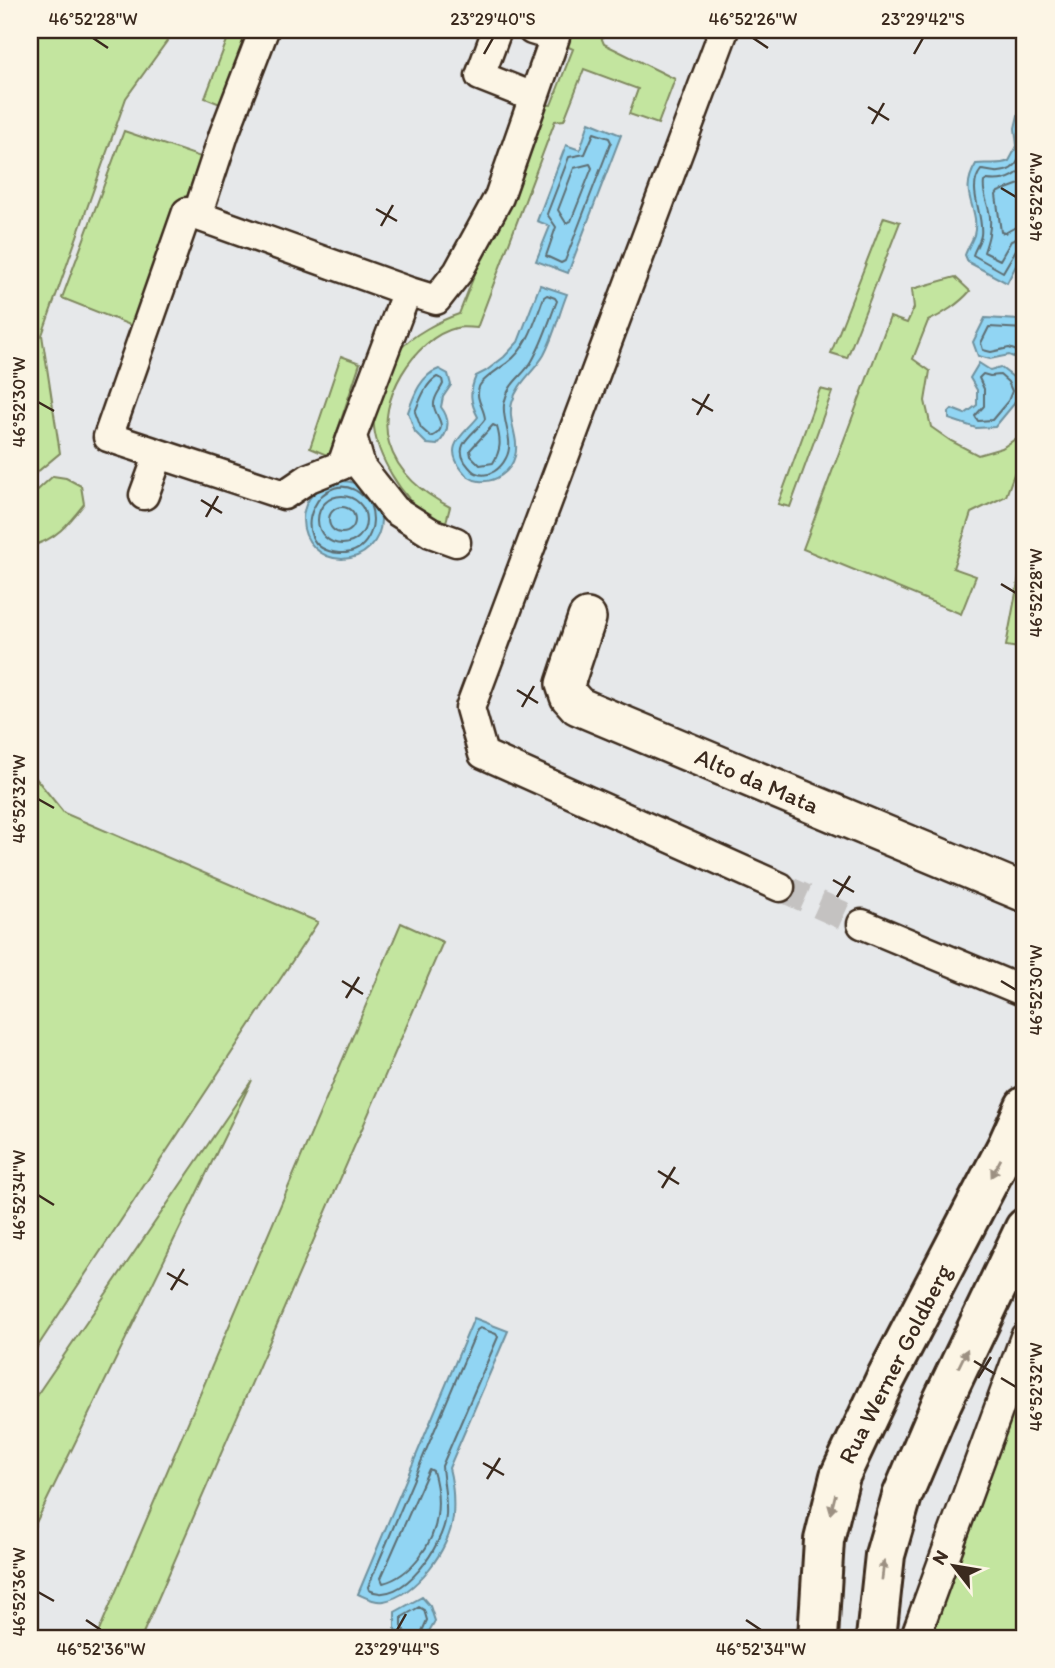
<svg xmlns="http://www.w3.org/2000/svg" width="1055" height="1668" viewBox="0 0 1055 1668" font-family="Itim,sans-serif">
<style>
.green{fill:#c3e59f;stroke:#7f885e;stroke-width:2}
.water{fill:#91d5f3;stroke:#6f919e;stroke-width:2}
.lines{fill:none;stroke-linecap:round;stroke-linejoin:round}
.shore{stroke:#5d6e73;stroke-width:2}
.pedestrian-tunnel{stroke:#c4c2c1;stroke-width:28;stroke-dasharray:28 14;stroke-linecap:butt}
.pedestrian-casing{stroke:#3b2a1e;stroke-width:33}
.minor-casing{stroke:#3b2a1e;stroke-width:42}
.primary-casing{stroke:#3b2a1e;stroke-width:44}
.pedestrian{stroke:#fcf5e5;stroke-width:28}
.minor{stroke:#fcf5e5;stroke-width:37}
.primary{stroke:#fcf5e5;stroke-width:38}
.oneway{fill:#9c9082}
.ticks{fill:none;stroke:#3b2a1e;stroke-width:2.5}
.labels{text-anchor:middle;stroke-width:5;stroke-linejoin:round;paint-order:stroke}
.street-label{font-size:24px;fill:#3b2a1e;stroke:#fcf5e5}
.neatline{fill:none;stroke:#3b2a1e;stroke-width:2.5}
.ticks-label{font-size:18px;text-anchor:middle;fill:#3b2a1e}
</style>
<rect width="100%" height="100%" fill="#e6e8ea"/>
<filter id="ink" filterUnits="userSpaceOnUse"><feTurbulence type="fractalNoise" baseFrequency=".0143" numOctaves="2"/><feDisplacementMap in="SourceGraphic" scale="14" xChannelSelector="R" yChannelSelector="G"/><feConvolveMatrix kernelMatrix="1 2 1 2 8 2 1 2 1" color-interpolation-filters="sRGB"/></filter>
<g filter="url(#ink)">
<!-- green -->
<path class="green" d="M 30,30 L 175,30 L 126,98 L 42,335 L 60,453 L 30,478 Z
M 231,30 L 260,30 L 230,108 L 205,98 Z
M 568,30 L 598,30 L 604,44 L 675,79 L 658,124 L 629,114 L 638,89 L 584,69 L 564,120 L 555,121 L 477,328 C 471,328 462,326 456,328 C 414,338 376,402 389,443 C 398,474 423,493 450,507 L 446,522 C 440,520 431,518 426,514 C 402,498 377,456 374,427 C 372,406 387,367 399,351 C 411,335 441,320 459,314 L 542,104 L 551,105 L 573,49 L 562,44 Z
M 124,131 L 201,157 L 140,329 L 62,298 Z
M 884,217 L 900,222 L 847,358 L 831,353 Z
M 955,277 L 970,291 C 960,303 942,315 928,321 L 913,359 L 930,371 L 925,401 L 931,427 L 951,441 L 978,455 L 1002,448 L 1024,433 L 1025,428 L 1025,444 L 1006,496 L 971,513 L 953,568 L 976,576 L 961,614 L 803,549 L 890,317 L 907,323 L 914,308 L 912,289 Z
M 341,356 L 360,363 L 329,456 L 310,448 Z
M 820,389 L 832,392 L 790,507 L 778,504 Z
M 53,476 L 66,478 L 81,486 L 84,504 C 69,523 55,541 30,546 L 30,497 Z
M 1025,545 L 1025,649 L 1006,646 Z
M 30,771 L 64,813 L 318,922 L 30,1358 Z
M 401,923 L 443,942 L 141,1638 L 96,1638 Z
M 252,1080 L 30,1535 L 30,1405 Z
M 1025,1346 L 1025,1638 L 921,1638 Z"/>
<!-- water -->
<path class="water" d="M 1025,109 L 1025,252 L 1023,252 L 1007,283 L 968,262 L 965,255 C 967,249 972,241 974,235 C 981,206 957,196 976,164 C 988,162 997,166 1009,161 L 1017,146 L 1015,128 L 1019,111 Z
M 589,122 L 621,135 L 568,273 L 536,261 L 550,226 L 537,221 L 566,145 L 580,150 Z
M 540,285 L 567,294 C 559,314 554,336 544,355 C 534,372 517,383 512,403 C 507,421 520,438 515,456 C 511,472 495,483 479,481 C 472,480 466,476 462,470 C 442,445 464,435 478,417 C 470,402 469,392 476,376 L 486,371 L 504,357 L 518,342 Z
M 985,318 L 1020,320 L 1025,323 L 1025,362 L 1009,355 L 990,359 L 978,356 L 973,342 Z
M 979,363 L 990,370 L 1000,367 L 1013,377 L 1020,391 L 1014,404 L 995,427 L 976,428 L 949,419 L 949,412 L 952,409 L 965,414 L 977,405 L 977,390 L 970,378 Z
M 439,369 L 448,374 L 451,385 L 443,397 L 441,407 C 451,420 449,433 437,445 L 427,444 L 415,432 L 408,412 C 414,395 421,375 439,369 Z
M303 520a39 39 0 1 1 78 0a39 39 0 1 1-78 0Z
M 474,1318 L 508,1331 L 449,1468 C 453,1483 454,1501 453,1517 C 450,1549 416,1595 384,1601 C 375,1603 365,1597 358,1594 Z
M 422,1597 L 430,1606 L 435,1621 L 425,1638 L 403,1638 L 395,1629 L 395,1612 Z"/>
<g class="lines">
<!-- shore -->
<path class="shore" d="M 1025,117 C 1019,135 1030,170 999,172 C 993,173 987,170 981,170 C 966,189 984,213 981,235 C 980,242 975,248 973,255 L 1003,272 L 1017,248 L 1025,245
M 594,133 L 609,138 L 611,142 L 565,261 L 561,263 L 546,256 L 556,227 L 547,214 L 569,157 L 585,154 Z
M 590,164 L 592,168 L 571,221 L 566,223 L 558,210 L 574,168 Z
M 1025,164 C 1017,178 1003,182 987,180 L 984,182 C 982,194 989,205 990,217 C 991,230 988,240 984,252 L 1000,260 L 1011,241 L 1025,236
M 1025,182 L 998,192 L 996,195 L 1001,232 L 1005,233 L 1014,228 L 1025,226
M 547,295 L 555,298 L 557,301 C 549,321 543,342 532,361 C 522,378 508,381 504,405 C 502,422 515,442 506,458 C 501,468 489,479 476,473 C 472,472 468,466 465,462 C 453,443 476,433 485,419 C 484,407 475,400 479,387 C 481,380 500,368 507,363 C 528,348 535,321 544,297 Z
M 1025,329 L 989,327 L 981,343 L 983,350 L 991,352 L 1009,348 L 1025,354
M 983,374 L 990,376 L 1000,375 L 1008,382 L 1012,391 L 1008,401 L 992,420 L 978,421 L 975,416 L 984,406 L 984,389 L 979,378 Z
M 437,377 L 442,379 L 443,384 C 440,391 433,397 434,406 C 435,417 451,428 431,437 L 421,428 L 415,412 C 420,400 426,383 437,377 Z
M 493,425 L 497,427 C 501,441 501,450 493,463 L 480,465 L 471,456 L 470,450 Z
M318 520a24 24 0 1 1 48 0a24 24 0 1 1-48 0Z
M 365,498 C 323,455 279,548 339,553 C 367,555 379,526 370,504
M329 520a13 13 0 1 1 26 0a13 13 0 1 1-26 0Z
M 480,1328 L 496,1334 L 498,1337 L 442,1466 C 443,1482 447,1498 446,1515 C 444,1544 402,1608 369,1590 L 368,1587 L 477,1330 Z
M 429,1469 L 433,1471 C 437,1484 439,1501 437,1516 C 434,1543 411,1576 383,1583 L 381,1578 Z
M 408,1638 L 402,1626 L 402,1617 L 419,1607 L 424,1610 L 427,1620 L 419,1638"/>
<!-- pedestrian-tunnel -->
<path class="pedestrian-tunnel" d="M 780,887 L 862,924"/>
<!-- pedestrian casing -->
<g class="pedestrian-casing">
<path id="pedestrian" d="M 497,30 L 480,76 L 533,97
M 724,30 L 470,708 L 483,754 L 780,887
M 197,216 L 224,134 L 264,30
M 407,291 L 436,300 L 458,272 L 499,197 L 555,37 L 532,30
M 352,436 L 342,465 L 309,478 L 284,495 L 108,437 L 187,212 L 407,291 L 352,436 L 361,467 L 395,510 L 431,533 L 456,542
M 144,495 L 159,454
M 862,924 L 1025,992
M 915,1638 L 1025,1337"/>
</g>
<!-- minor casing -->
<g class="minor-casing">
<path id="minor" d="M 587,618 L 565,684 L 569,696 L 578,706 L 1025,893"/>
</g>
<!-- primary casing -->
<g class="primary-casing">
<path id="primary" d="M 818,1638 L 824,1540 L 840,1476 L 885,1380 L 1007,1146 L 1025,1106
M 876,1638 L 885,1555 L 902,1496 L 942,1402 L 1025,1228"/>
</g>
<!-- pedestrian -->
<use href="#pedestrian" class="pedestrian"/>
<!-- minor -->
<use href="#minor" class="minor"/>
<!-- primary -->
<use href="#primary" class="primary"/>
</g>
<!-- one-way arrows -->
<defs><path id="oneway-solid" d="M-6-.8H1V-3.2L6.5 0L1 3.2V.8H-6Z" transform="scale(1.75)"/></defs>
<g class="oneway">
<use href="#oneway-solid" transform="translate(996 1168) rotate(118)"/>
<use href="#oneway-solid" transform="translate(963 1358) rotate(-64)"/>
<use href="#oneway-solid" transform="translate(833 1504) rotate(104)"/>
<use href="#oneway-solid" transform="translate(883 1570) rotate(-84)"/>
</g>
</g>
<!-- ticks -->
<path class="ticks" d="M 93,38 L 108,48M 753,38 L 768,48M 484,54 L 493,38M 914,54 L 923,38M 868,107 L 889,120M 872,124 L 884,103M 1001,188 L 1016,197M 376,209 L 397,221M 381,226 L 393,205M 692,399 L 713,411M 38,402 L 54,411M 697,415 L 709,394M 201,500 L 222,513M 206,517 L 218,496M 1001,584 L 1016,593M 517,690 L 538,703M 522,707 L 534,686M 38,799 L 54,808M 833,880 L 854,892M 837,897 L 850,876M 342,981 L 363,994M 1001,981 L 1016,990M 346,998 L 359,977M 658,1171 L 679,1184M 662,1188 L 675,1167M 38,1195 L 54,1205M 167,1273 L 188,1285M 171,1290 L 184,1269M 974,1361 L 995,1374M 978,1378 L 991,1357M 1001,1378 L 1016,1387M 483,1463 L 504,1475M 487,1479 L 500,1458M 38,1592 L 54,1601M 86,1620 L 101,1630M 746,1620 L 761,1630M 397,1630 L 406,1614"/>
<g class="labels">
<!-- street labels -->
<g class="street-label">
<text transform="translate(757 781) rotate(23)" y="8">Alto da Mata</text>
<text transform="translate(895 1364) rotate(-63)" y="8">Rua Werner Goldberg</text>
</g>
</g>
<!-- margin -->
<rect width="1055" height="1668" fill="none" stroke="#fcf5e5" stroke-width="77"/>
<!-- north arrow -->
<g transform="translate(954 1566) rotate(301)" stroke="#fcf5e5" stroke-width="5" paint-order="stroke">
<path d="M0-5L12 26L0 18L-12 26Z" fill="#3b2a1e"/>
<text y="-10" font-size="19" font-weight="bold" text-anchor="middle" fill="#3b2a1e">N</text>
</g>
<rect x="38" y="38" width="978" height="1592" class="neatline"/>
<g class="ticks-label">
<text x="93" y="25">46°52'28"W</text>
<text x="493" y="25">23°29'40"S</text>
<text x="753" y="25">46°52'26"W</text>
<text x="923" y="25">23°29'42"S</text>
<text transform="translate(1036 197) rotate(-90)" y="6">46°52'26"W</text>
<text transform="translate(19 402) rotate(-90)" y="6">46°52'30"W</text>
<text transform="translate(1036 593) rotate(-90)" y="6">46°52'28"W</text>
<text transform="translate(19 799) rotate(-90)" y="6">46°52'32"W</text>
<text transform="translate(1036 990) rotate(-90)" y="6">46°52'30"W</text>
<text transform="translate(19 1195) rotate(-90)" y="6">46°52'34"W</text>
<text transform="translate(1036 1387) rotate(-90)" y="6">46°52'32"W</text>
<text transform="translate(19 1592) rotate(-90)" y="6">46°52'36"W</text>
<text x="101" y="1655">46°52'36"W</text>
<text x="397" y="1655">23°29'44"S</text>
<text x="761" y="1655">46°52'34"W</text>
</g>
</svg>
